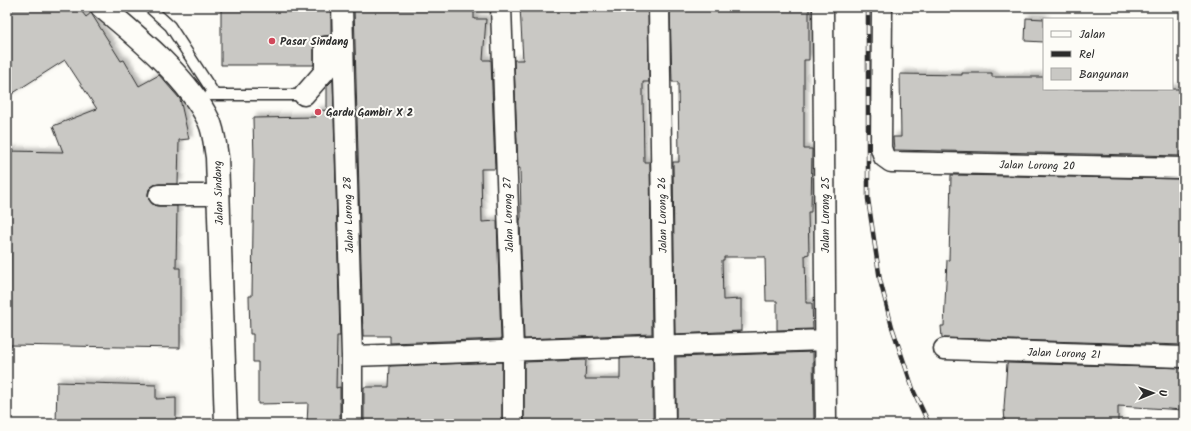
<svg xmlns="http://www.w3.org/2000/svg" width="1191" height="431" viewBox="0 0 1191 431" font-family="Kalam,sans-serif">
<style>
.building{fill:#c9c8c4;stroke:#2b2b2b;filter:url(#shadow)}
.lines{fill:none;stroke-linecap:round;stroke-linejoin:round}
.service-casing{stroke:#2b2b2b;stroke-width:13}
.minor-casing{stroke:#2b2b2b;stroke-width:23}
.tertiary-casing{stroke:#2b2b2b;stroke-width:25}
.service{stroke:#fdfcf7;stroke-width:10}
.minor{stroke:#fdfcf7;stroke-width:20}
.tertiary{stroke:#fdfcf7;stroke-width:22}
.rail-casing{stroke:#2b2b2b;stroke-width:4.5}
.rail{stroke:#fdfcf7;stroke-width:3;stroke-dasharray:9;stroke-linecap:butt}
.poi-dot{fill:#d1495b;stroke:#fdfcf7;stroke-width:1.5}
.labels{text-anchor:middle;stroke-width:4;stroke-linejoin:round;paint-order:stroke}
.poi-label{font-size:11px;font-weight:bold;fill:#2b2b2b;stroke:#fdfcf7;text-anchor:start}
.street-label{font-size:11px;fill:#2b2b2b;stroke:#fdfcf7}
</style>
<defs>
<filter id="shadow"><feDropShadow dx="3.5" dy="-3.5" stdDeviation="2" flood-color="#0004"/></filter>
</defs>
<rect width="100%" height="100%" fill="#fdfcf7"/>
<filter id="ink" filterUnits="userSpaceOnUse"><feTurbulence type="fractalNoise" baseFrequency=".025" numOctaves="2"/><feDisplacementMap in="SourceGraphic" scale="8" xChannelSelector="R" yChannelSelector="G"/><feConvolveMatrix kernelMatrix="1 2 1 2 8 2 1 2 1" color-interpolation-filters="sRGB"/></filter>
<g filter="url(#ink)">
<!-- building -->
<path class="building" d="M 7,7 L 78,7 L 86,17 L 91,13 L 121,61 L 124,60 L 139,86 L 159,75 L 180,99 L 189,139 L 179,140 L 178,184 L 159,184 L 154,185 L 149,189 L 148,195 L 149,200 L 154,205 L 159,206 L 177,206 L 176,268 L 180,268 L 180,348 L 8,345 L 11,234 L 7,234 L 7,151 L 63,152 L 53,126 L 97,109 L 65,60 L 7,97 Z
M 221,7 L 331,7 L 331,35 L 319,37 L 315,41 L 314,47 L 314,65 L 221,65 Z
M 354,7 L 474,7 L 474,19 L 486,19 L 483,60 L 491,60 L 495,169 L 481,169 L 482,222 L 497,221 L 501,339 L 390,343 L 390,336 L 363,336 Z
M 520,7 L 648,7 L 649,82 L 643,82 L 643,97 L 644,162 L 650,162 L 652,334 L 524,339 L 520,221 L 521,217 L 520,168 L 518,168 L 514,60 L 523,60 Z
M 670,7 L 809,7 L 809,60 L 804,60 L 804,149 L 812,149 L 811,212 L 808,212 L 809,254 L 805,255 L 806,303 L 812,303 L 813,329 L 777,330 L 777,301 L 766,301 L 765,257 L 724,257 L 724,260 L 722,260 L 723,300 L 741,299 L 741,331 L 675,334 L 673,162 L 679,162 L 678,82 L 672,82 Z
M 1026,18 L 1044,19 L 1044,42 L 1025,41 Z
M 962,73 L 992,73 L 992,77 L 1044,77 L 1044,89 L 1184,89 L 1184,156 L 894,150 L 893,137 L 901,137 L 900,74 L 962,75 Z
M 333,80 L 340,336 L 337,336 L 336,388 L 340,387 L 340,424 L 307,424 L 308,403 L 258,404 L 258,362 L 253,362 L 253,334 L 250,334 L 249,296 L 252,296 L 254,161 L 253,118 L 316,117 L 316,111 L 327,110 L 327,86 Z
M 951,175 L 1184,179 L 1184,345 L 942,338 L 941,326 L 944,326 L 947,260 L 949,260 Z
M 813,352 L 814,424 L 676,424 L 676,357 Z
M 653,357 L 653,423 L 524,424 L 524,362 L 586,360 L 585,379 L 620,379 L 620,358 Z
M 502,362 L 502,424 L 364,424 L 364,387 L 389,387 L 390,366 Z
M 1007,363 L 1184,368 L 1184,410 L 1118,406 L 1118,424 L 1005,424 L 1004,408 Z
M 57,382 L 156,385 L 156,399 L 176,398 L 176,421 L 167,421 L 167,424 L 56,424 Z"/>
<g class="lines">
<!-- service casing -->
<g class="service-casing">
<path id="service" d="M 149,7 L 170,26 L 215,95
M 210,95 L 304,95"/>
</g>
<!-- minor casing -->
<g class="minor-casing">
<path id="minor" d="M 342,7 L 352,356 L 352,424
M 501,7 L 513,351 L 513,424
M 659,7 L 665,424
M 823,7 L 826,424
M 882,7 L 881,148 L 884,157 L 891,162 L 1184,168
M 304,95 L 325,71 L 325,47 L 343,46
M 159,195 L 219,195
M 944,349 L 1184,357
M 352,356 L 825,340"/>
</g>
<!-- tertiary casing -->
<g class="tertiary-casing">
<path id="tertiary" d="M 102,7 C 138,37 189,79 209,121 C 214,131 215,146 217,157 L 226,424"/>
</g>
<!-- service -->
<use href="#service" class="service"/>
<!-- minor -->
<use href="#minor" class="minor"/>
<!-- tertiary -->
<use href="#tertiary" class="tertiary"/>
<!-- rail casing -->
<g class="rail-casing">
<path id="rail" d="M 868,7 L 868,199 L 880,280 L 892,327 L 914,392 L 929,424"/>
</g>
<!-- rail -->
<use href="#rail" class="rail"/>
</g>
</g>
<!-- markers -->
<g class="poi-dot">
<circle cx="272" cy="41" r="4"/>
<circle cx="318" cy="112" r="4"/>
</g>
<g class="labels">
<!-- poi labels -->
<g class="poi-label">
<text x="280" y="45">Pasar Sindang</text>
<text x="326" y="116">Gardu Gambir X 2</text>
</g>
<!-- street labels -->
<g class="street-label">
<text transform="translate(1037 165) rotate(1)" y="4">Jalan Lorong 20</text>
<text transform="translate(218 193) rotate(-92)" y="4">Jalan Sindang</text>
<text transform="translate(348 215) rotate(-92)" y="4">Jalan Lorong 28</text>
<text transform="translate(508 215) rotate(-92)" y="4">Jalan Lorong 27</text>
<text transform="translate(662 215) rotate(-91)" y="4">Jalan Lorong 26</text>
<text transform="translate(825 215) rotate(-90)" y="4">Jalan Lorong 25</text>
<text transform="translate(1064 353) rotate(2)" y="4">Jalan Lorong 21</text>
</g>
</g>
<!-- margin -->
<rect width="1191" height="431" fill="none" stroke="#fdfcf7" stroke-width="24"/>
<rect x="12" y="12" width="1167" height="407" fill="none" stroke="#2b2b2b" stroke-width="1.5" filter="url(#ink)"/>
<!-- legend -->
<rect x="1043" y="18" width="130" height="72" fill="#fdfcf7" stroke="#a9a8a5"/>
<rect x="1051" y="31" width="20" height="6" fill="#fdfcf7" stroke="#a9a8a5"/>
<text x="1079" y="38" font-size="12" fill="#2b2b2b">Jalan</text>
<rect x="1051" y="51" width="20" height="6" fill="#2b2b2b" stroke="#a9a8a5"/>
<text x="1079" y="58" font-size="12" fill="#2b2b2b">Rel</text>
<rect x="1051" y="68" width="20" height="12" fill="#c9c8c4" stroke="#a9a8a5"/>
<text x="1079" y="78" font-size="12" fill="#2b2b2b">Bangunan</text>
<!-- north arrow -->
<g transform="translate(1153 393) rotate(89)" stroke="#fdfcf7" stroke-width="3" paint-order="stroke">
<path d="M0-3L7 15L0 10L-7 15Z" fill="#2b2b2b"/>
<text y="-6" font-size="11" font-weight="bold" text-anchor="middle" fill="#2b2b2b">U</text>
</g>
</svg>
